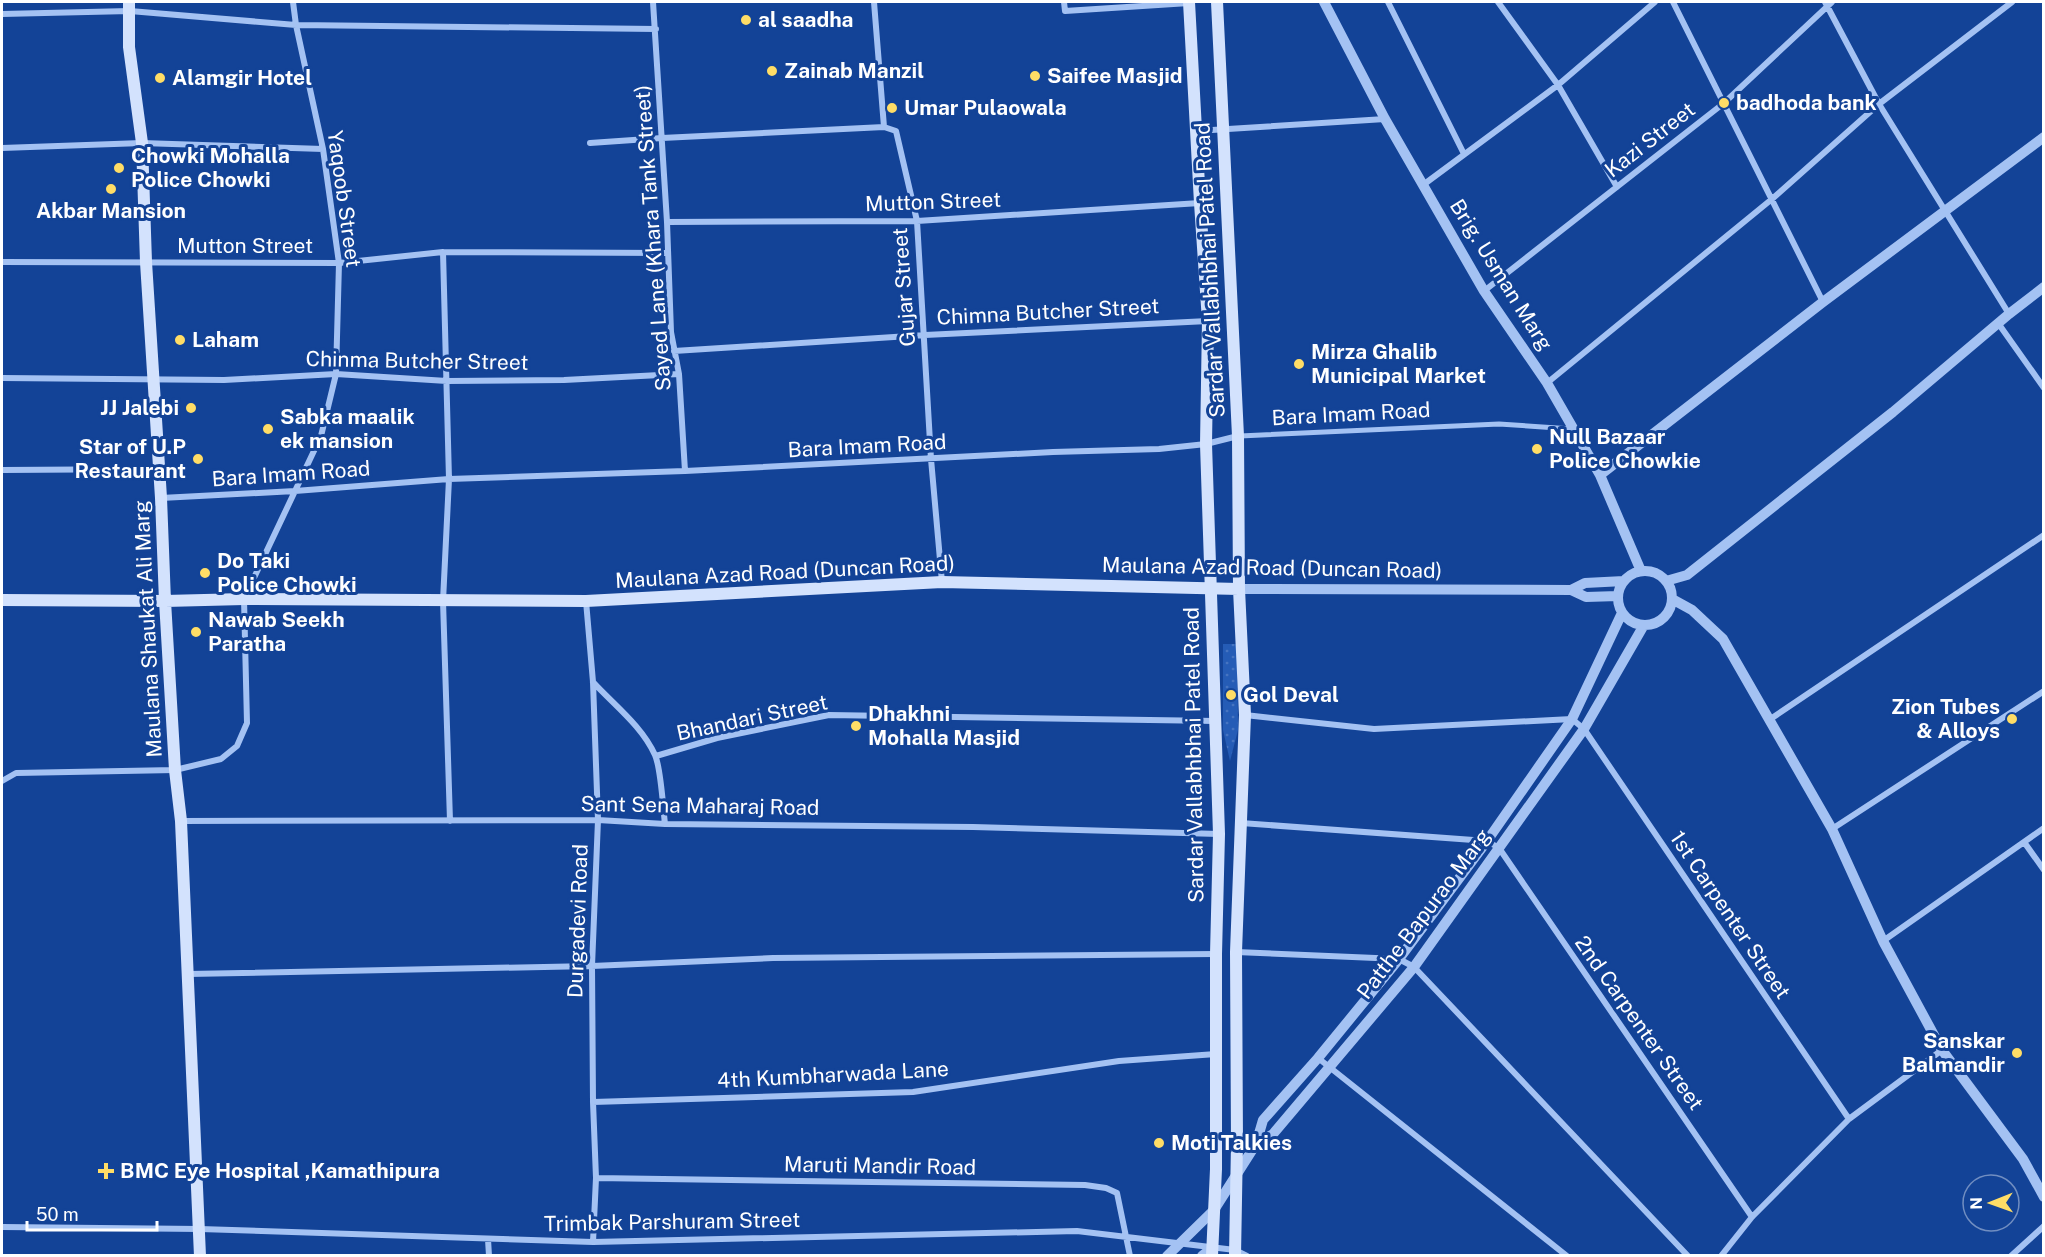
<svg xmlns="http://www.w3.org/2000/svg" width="2045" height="1257" viewBox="0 0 2045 1257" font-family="'Public Sans',sans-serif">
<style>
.park{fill:url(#park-dots)}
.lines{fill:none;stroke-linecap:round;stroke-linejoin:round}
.pedestrian{stroke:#a4c2f3;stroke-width:5}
.minor{stroke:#a4c2f3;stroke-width:6}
.tertiary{stroke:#a4c2f3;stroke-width:10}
.secondary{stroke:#d3e2fd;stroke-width:12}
.poi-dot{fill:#fd6;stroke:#134397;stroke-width:2}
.labels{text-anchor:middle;stroke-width:6;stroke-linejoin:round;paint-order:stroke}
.poi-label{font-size:21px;font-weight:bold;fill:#fff;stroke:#134397;text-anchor:start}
.street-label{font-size:21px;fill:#fff;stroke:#134397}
</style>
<defs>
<pattern id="park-dots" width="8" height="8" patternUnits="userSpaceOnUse" patternTransform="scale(1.5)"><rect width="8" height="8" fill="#255cb6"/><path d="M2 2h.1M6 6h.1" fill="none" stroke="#4674c1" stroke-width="1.8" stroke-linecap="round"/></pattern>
</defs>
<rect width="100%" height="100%" fill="#134397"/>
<!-- park -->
<path class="park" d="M 1223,644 L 1237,644 L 1238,730 L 1230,761 L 1223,730 Z"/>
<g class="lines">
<!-- pedestrian -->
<path class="pedestrian" d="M 1240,436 L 1499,424 L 1572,429"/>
<!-- minor -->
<path class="minor" d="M 653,2 L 667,222 L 671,332 L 679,374 L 685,471
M 874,2 L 884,127 L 896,131 L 917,221 L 931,459 L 942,582
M 1064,2 L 1065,11 L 1189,3
M 1388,2 L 1464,154
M 1498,2 L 1558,85 L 1617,187
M 1673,2 L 1823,302
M 1825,2 L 1879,104 L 2009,314
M 2,14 L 130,11 L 296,25 L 656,29
M 1196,131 L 1385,119
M 590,143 L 662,138 L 884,127
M 2,148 L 142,143 L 323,149
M 1423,185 L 1558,85 L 1655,2
M 667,222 L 917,221 L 1200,203
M 443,252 L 449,479 L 443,601 L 450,821
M 2,262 L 339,263 L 443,252 L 668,253
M 1484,291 L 1724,103 L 1832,2
M 1998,323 L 2044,388
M 674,351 L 925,335 L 1208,321
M 2,378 L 224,380 L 336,374 L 447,381 L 564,380 L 679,374
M 1547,383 L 1772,199 L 1879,104 L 2012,2
M 2,470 L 159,469
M 161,498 L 295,491 L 449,479 L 685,471 L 1053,452 L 1159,449 L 1206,444 L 1238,436
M 586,601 L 593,682 L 598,820 L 592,966 L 593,1102 L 596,1178 L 593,1242
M 593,682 C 614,705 642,726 655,755 C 661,768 663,808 665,824
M 1245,715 L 1374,729 L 1572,719 L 1584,729 L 1849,1119
M 1769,720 L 2044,535
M 656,756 L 717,738 L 829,715 L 1216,721
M 2,781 L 16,773 L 175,770 L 221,759 L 237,746 L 247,723 L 244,599 L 321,436 L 336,374 L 339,263 L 323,149 L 296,25 L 293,2
M 182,821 L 598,820 L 665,824 L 973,827 L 1219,834
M 1241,823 L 1487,841 L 1499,848 L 1752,1217
M 1832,829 L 2044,691
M 2024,842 L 2044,870
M 1883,941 L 2044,828
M 1236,952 L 1399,959 L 1414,967 L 1688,1256
M 188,974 L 592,966 L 773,958 L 1216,954
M 1318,1058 L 1567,1256
M 593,1102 L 913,1092 L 1119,1061 L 1216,1054
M 596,1178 L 1085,1185 L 1106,1188 L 1117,1193 L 1130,1256
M 2,1227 L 200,1229 L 593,1242 L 1077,1231 L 1235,1250 L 1247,1256
M 488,1239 L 489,1256
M 1721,1256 L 1752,1217 L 1849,1119 L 1942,1050
M 2011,1256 L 2044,1226"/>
<!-- tertiary -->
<path class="tertiary" d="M 1324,2 L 1385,119 L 1484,291 L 1547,383 L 1600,475 L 1641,571
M 1600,475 L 1823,302 L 2044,137
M1618 598a27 27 0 1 1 54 0a27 27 0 1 1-54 0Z
M 1666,581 L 1687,575 L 1893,412 L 2009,314 L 2044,287
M 1239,589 L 1571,590
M 1618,596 L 1586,597 L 1571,590 L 1585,583 L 1624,581
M 1672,599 L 1692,610 L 1723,639 L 1832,829 L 1883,941 L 1942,1050 L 2023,1159 L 2044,1197
M 1256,1144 L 1263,1120 L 1318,1058 L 1399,959 L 1487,841 L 1572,719 L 1622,613
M 1167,1256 L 1214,1210 L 1256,1144 L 1273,1134 L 1414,967 L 1584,729 L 1644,625
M 1202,1256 L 1212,1248"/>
<!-- secondary -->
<path class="secondary" d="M 129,2 L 129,47 L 142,143 L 146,262 L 161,498 L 165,601 L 175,770 L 181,821 L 200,1256
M 1189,2 L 1200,203 L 1208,321 L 1206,444 L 1219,834 L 1216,954 L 1216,1169 L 1212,1256
M 1217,2 L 1238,436 L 1239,589 L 1245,715 L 1236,952 L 1237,1143 L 1235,1256
M 2,600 L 165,601 L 244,599 L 586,601 L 942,582 L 1239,589"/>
</g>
<!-- markers -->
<g class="poi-dot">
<circle cx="746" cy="20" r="6"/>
<circle cx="772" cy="71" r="6"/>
<circle cx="1035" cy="76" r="6"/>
<circle cx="160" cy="78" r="6"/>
<circle cx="1724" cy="103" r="6"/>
<circle cx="892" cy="108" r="6"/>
<circle cx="119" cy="168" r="6"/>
<circle cx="111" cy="189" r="6"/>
<circle cx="180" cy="340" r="6"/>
<circle cx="1299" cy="364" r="6"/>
<circle cx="191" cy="408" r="6"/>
<circle cx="268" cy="429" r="6"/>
<circle cx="1537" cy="449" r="6"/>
<circle cx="198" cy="459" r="6"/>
<circle cx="205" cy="573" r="6"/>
<circle cx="196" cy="632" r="6"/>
<circle cx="1231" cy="695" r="6"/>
<circle cx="2012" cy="719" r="6"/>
<circle cx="856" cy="726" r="6"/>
<circle cx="2017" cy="1053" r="6"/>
<circle cx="1159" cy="1143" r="6"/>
<path d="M103 1162h6v6h6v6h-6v6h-6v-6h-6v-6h6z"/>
</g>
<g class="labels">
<!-- poi labels -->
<g class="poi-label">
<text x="758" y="27">al saadha</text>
<text x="784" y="78">Zainab Manzil</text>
<text x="1047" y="83">Saifee Masjid</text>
<text x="172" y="85">Alamgir Hotel</text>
<text x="1736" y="110">badhoda bank</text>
<text x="904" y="115">Umar Pulaowala</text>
<text x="131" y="163">Chowki Mohalla<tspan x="131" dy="24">Police Chowki</tspan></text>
<text x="111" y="218" text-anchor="middle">Akbar Mansion</text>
<text x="192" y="347">Laham</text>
<text x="1311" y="359">Mirza Ghalib<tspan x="1311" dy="24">Municipal Market</tspan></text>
<text x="179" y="415" text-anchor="end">JJ Jalebi</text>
<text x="280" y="424">Sabka maalik<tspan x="280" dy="24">ek mansion</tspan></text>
<text x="1549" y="444">Null Bazaar<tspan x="1549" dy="24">Police Chowkie</tspan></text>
<text x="186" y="454" text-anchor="end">Star of U.P<tspan x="186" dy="24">Restaurant</tspan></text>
<text x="217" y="568">Do Taki<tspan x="217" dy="24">Police Chowki</tspan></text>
<text x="208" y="627">Nawab Seekh<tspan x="208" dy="24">Paratha</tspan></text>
<text x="1243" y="702">Gol Deval</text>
<text x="2000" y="714" text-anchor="end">Zion Tubes<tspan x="2000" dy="24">&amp; Alloys</tspan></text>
<text x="868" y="721">Dhakhni<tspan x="868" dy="24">Mohalla Masjid</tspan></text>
<text x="2005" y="1048" text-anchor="end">Sanskar<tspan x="2005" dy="24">Balmandir</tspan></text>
<text x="1171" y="1150">Moti Talkies</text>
<text x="120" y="1178">BMC Eye Hospital ,Kamathipura</text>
</g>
<!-- street labels -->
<g class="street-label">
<text transform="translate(1650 140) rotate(-38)" y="7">Kazi Street</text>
<text transform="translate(344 199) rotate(82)" y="7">Yaqoob Street</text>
<text transform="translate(933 202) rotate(-2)" y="7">Mutton Street</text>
<text transform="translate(653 238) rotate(-94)" y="7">Sayed Lane (Khara Tank Street)</text>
<text x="245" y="253">Mutton Street</text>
<text transform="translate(1210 270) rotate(-93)" y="7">Sardar Vallabhbhai Patel Road</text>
<text transform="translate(1501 275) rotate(58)" y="7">Brig. Usman Marg</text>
<text transform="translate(904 287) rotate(-94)" y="7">Gujar Street</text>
<text transform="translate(1048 312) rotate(-3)" y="7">Chimna Butcher Street</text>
<text transform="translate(417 361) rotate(1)" y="7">Chinma Butcher Street</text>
<text transform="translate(1351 414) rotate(-3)" y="7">Bara Imam Road</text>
<text transform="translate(867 446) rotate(-3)" y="7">Bara Imam Road</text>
<text transform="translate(291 474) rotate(-4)" y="7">Bara Imam Road</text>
<text transform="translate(1272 568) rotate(1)" y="7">Maulana Azad Road (Duncan Road)</text>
<text transform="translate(785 572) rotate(-3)" y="7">Maulana Azad Road (Duncan Road)</text>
<text transform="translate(148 629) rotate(-93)" y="7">Maulana Shaukat Ali Marg</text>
<text transform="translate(752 718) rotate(-12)" y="7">Bhandari Street</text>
<text transform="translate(1194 755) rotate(-91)" y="7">Sardar Vallabhbhai Patel Road</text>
<text transform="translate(700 806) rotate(1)" y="7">Sant Sena Maharaj Road</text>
<text transform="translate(1424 914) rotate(-53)" y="7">Patthe Bapurao Marg</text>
<text transform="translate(1730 915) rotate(56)" y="7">1st Carpenter Street</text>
<text transform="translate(578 921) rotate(-88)" y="7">Durgadevi Road</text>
<text transform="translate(1639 1023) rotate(55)" y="7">2nd Carpenter Street</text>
<text transform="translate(833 1075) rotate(-3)" y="7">4th Kumbharwada Lane</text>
<text transform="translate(880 1166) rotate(1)" y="7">Maruti Mandir Road</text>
<text transform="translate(672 1222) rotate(-1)" y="7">Trimbak Parshuram Street</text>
</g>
</g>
<!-- border -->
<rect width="2045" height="1257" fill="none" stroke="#ffffff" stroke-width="6"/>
<!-- north arrow -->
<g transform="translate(1991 1203) rotate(269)"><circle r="28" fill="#134397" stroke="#718ec1" stroke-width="1.5"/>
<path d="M0-4.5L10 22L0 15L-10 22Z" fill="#ffdd66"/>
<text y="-9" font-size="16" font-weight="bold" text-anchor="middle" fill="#ffffff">N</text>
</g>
<!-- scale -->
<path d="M27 1221v9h130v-9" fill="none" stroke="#ffffff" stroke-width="3"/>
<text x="36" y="1221" font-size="18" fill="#ffffff" stroke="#134397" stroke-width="4.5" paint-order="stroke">50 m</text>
</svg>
